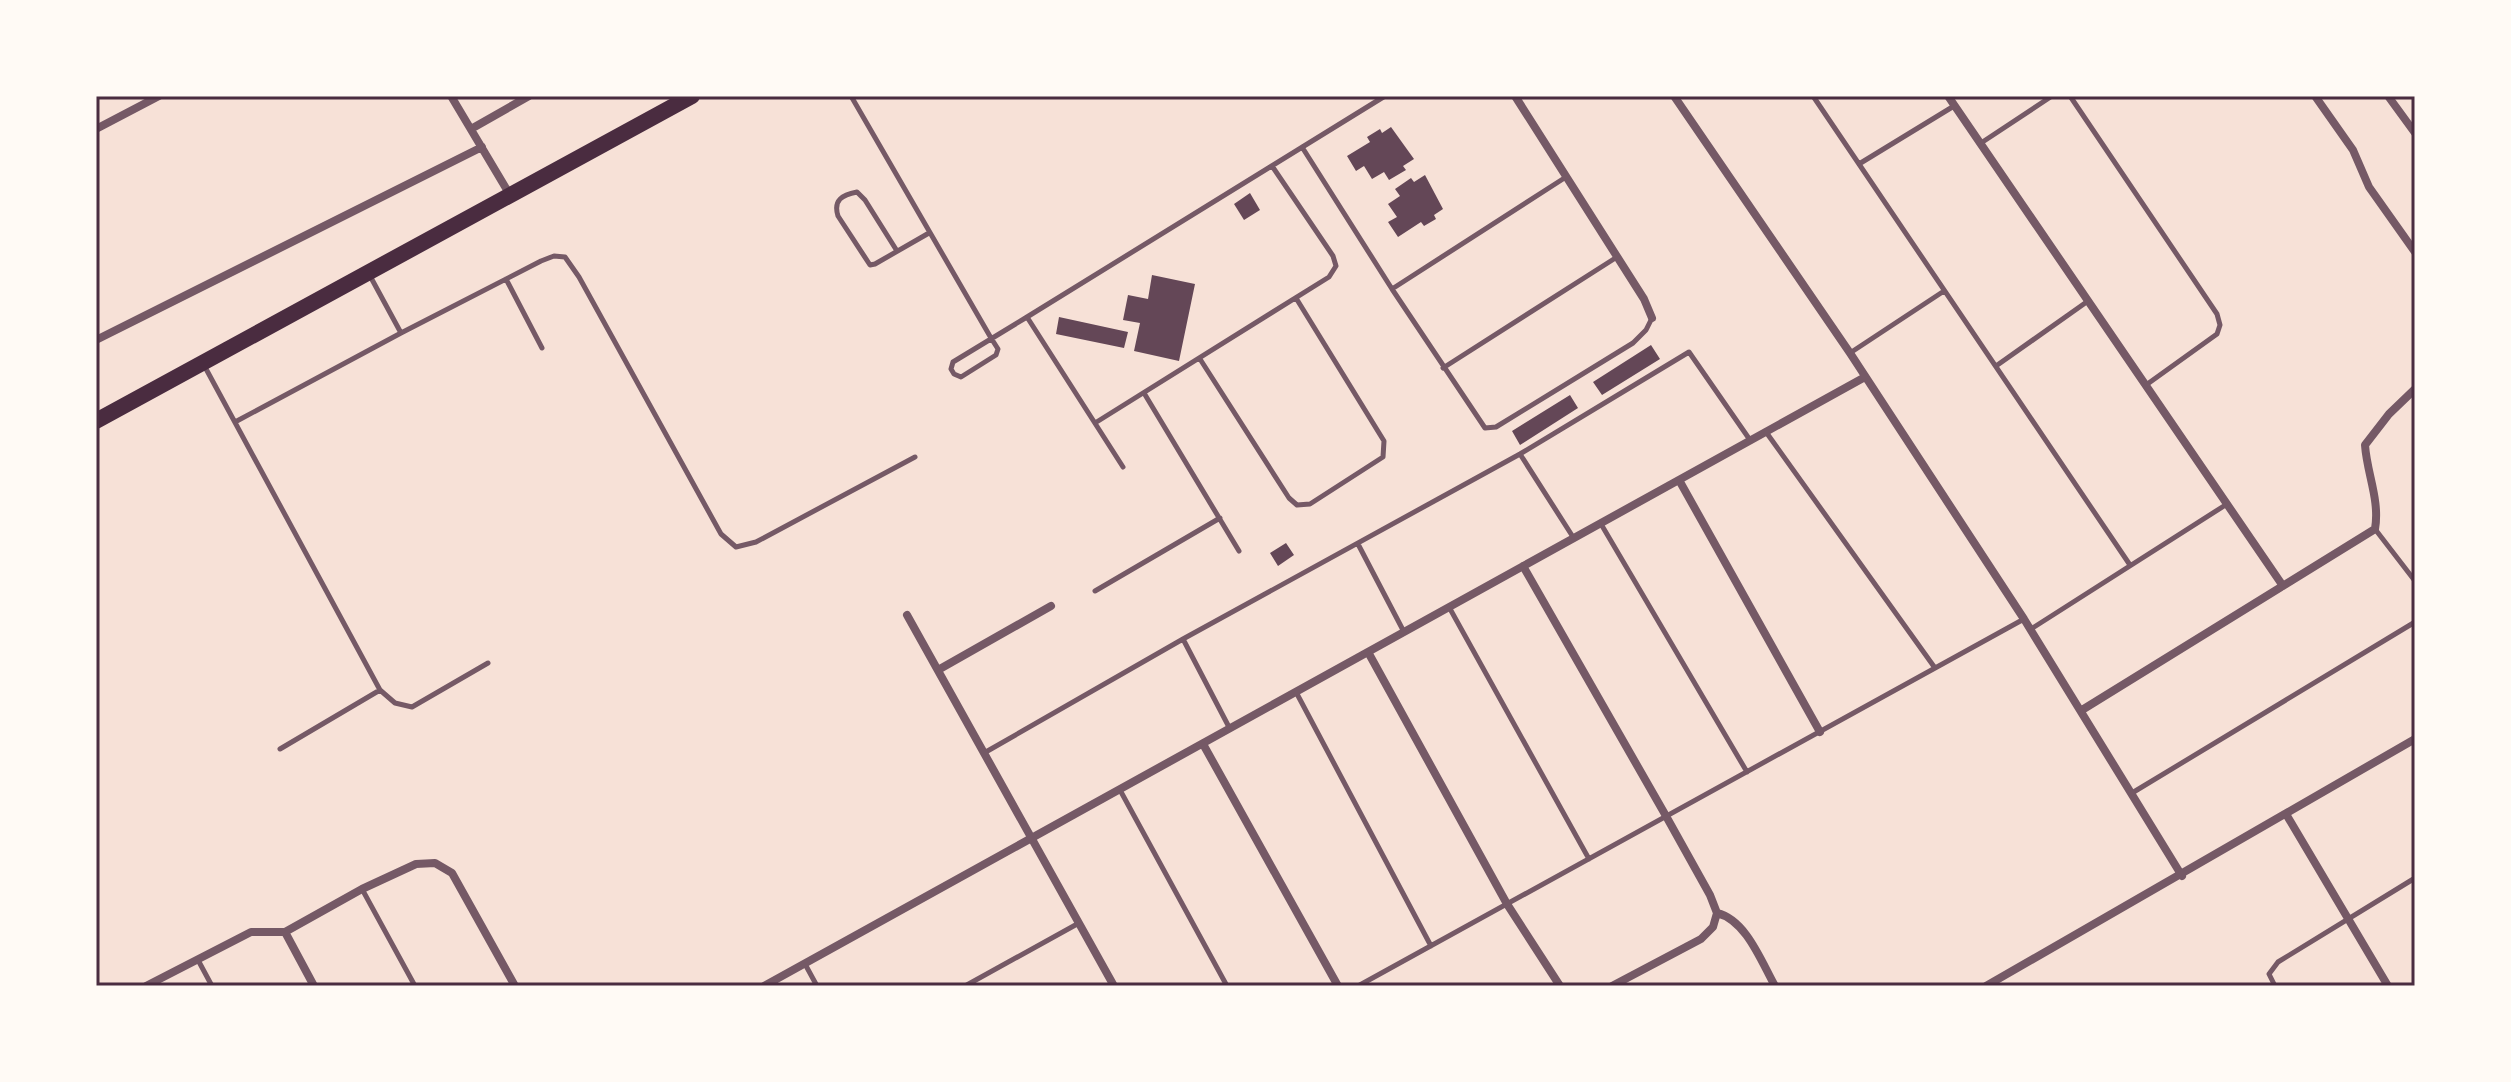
<svg xmlns="http://www.w3.org/2000/svg" width="2511" height="1082" viewBox="0 0 2511 1082" font-family="'Space Grotesk',sans-serif">
<style>
.building{fill:#644757}
.lines{fill:none;stroke-linecap:round;stroke-linejoin:round}
.service{stroke:#755966;stroke-width:5}
.minor{stroke:#755966;stroke-width:8}
.primary{stroke:#4a2c40;stroke-width:16}
.neatline{fill:none;stroke:#4a2c40;stroke-width:3}
</style>
<rect width="100%" height="100%" fill="#f7e1d7"/>
<!-- building -->
<path class="building" d="M 1391,127 L 1414,159 L 1403,166 L 1406,170 L 1389,180 L 1384,172 L 1372,179 L 1364,166 L 1356,171 L 1347,156 L 1370,142 L 1367,137 L 1380,129 L 1382,133 Z
M 1425,175 L 1443,209 L 1434,215 L 1436,219 L 1424,226 L 1421,222 L 1398,237 L 1388,222 L 1397,217 L 1388,204 L 1400,196 L 1395,189 L 1411,178 L 1414,182 Z
M 1250,193 L 1260,210 L 1244,220 L 1234,204 Z
M 1152,275 L 1195,284 L 1179,361 L 1134,351 L 1140,323 L 1123,320 L 1128,295 L 1148,299 Z
M 1059,317 L 1128,332 L 1124,348 L 1056,334 Z
M 1651,345 L 1660,359 L 1602,395 L 1593,382 Z
M 1570,395 L 1578,408 L 1520,445 L 1512,431 Z
M 1286,543 L 1294,555 L 1278,566 L 1270,553 Z"/>
<g class="lines">
<!-- service -->
<path class="service" d="M 851,96 L 991,338 L 998,349 L 996,355 L 961,377 L 954,374 L 951,369 L 953,362 L 1027,317 L 1385,96
M 1813,96 L 2130,565
M 2070,96 L 2217,314 L 2220,325 L 2217,334 L 2146,385
M 1981,143 L 2052,96
M 1302,147 L 1392,289 L 1485,428 L 1496,427 L 1633,343 L 1646,330 L 1652,318
M 1859,164 L 1954,106
M 897,251 L 865,200 L 857,192 C 842,195 833,200 838,216 L 870,265 L 875,264 L 929,233
M 506,279 L 542,348
M 1392,289 L 1566,177
M 1027,317 L 1123,467
M 401,333 L 541,261 L 554,256 L 565,257 L 579,277 L 721,534 L 736,547 L 756,542 L 915,457
M 1850,353 L 1944,291
M 1200,359 L 1289,498 L 1297,505 L 1310,504 L 1383,457 L 1384,441 L 1296,298
M 1996,366 L 2088,301
M 205,367 L 380,690 L 395,703 L 412,707 L 488,663
M 1443,368 L 1617,257
M 1144,393 L 1239,551
M 235,422 L 401,333 L 369,274
M 1095,423 L 1329,277 L 1336,266 L 1333,256 L 1272,166
M 1766,432 L 1935,668
M 1520,454 L 1573,537
M 1601,524 L 1747,772
M 2375,529 L 2415,581
M 1358,544 L 1404,632
M 1095,591 L 1220,518
M 1449,607 L 1589,859
M 2031,629 L 2227,504
M 1183,639 L 1230,729
M 1296,692 L 1431,946
M 280,749 L 380,690
M 984,753 L 1183,639 L 1520,454 L 1689,352 L 1750,440
M 1120,790 L 1227,986
M 2132,793 L 2415,622
M 362,889 L 415,986
M 198,960 L 212,986
M 805,964 L 817,986
M 965,986 L 1079,923
M 1358,986 L 2024,619
M 2275,986 L 2269,974 L 2278,962 L 2415,878"/>
<!-- minor -->
<path class="minor" d="M 451,96 L 510,195
M 1515,96 L 1644,299 L 1652,318
M 1674,96 L 1850,353 L 2024,619 L 2182,876
M 1948,96 L 2283,586
M 2315,96 L 2353,150 L 2369,187 L 2415,252
M 2388,96 L 2415,133
M 96,129 L 159,96
M 471,129 L 529,96
M 96,340 L 482,147
M 1679,480 L 1820,732
M 1523,566 L 1666,816 L 1710,895 L 1717,913
M 907,615 L 1114,986
M 1368,652 L 1507,904 L 1560,986
M 938,670 L 1051,606
M 2082,710 L 2375,529 C 2380,500 2367,474 2365,445 L 2389,414 L 2415,389
M 1203,744 L 1338,986
M 2286,814 L 2388,986
M 1717,913 C 1746,920 1761,961 1775,986
M 285,932 L 314,986
M 146,986 L 251,932 L 285,932 L 362,889 L 416,864 L 435,863 L 452,873 L 515,986
M 764,986 L 1865,377
M 1612,986 L 1701,939 L 1713,927 L 1717,913
M 1986,986 L 2415,739"/>
<!-- primary -->
<path class="primary" d="M 96,421 L 692,96"/>
</g>
<!-- border -->
<rect width="2511" height="1082" fill="none" stroke="#fffaf5" stroke-width="196"/>
<rect x="98" y="98" width="2315" height="886" class="neatline"/>
</svg>
